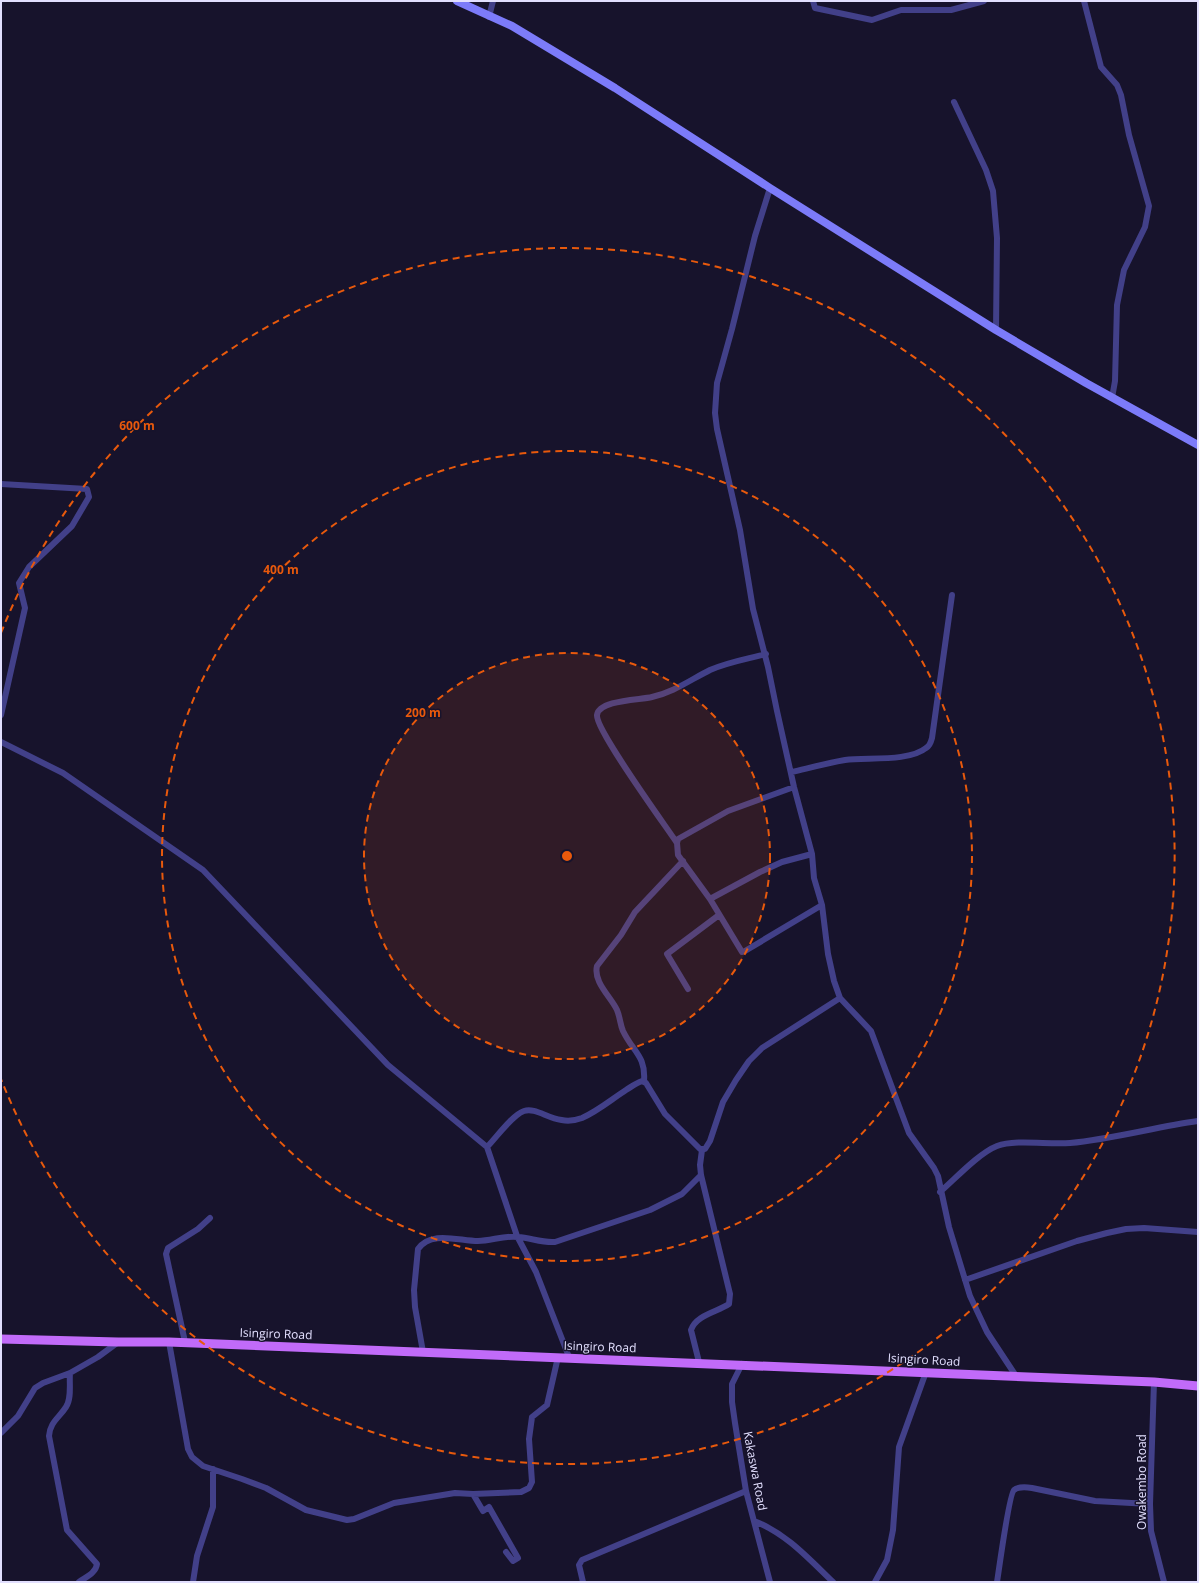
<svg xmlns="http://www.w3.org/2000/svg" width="1199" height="1583" viewBox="0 0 1199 1583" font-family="'Open Sans',sans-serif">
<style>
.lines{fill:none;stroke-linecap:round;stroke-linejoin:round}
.street{stroke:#424089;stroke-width:6}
.secondary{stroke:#7c7bf9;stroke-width:8}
.primary{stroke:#c16bf9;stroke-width:9}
.ring{fill:none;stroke:#e8590c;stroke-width:2;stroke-dasharray:7 5}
.labels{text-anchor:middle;stroke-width:3;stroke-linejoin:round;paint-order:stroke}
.street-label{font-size:12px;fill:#e2dffe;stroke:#17132c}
.centre{fill:#e8590c;stroke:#17132c;stroke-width:2}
.ring-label{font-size:12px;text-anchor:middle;font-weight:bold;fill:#e8590c;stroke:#17132c;stroke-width:3;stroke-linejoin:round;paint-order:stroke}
</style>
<rect width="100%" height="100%" fill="#17132c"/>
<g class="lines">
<!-- street -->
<path class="street" d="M 813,1 L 815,8 L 872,20 L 901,10 L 951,10 L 984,1
M 1084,1 L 1101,67 L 1117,85 L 1121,95 L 1129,135 L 1149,206 L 1145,227 L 1124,270 L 1117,305 L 1115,381 L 1112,398
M 489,17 L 493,1
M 954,102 L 986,170 L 993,191 L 997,238 L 996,330
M 770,188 L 755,236 L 732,329 L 717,383 L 715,413 L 717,429 L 740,530 L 753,609 L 768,667 L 777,711 L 794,787 L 812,854 L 814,878 L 822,905 L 828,954 L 834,981 L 840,998 L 871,1031 L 909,1133 L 934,1168 L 938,1176 L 949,1227 L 970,1296 L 987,1332 L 1016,1376
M 1,484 L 87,489 L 89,497 L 72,526 L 29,567 L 19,583 L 25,608 L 1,715
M 766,654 C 747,659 728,662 710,670 C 690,680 674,692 652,697 C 640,700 599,700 597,715 C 595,729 665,825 677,843 L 678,855 L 710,899 L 742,952 L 745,951 L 822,905
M 1,742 L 63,773 L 203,870 L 388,1065 L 487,1147 L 517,1236 L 536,1272 L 569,1357
M 792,772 C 809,768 827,763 845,760 C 867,757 909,762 926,748 C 930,746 931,742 932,738 L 952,595
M 677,843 L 678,839 L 728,811 L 794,787
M 710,899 L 760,872 L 782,862 L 812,854
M 688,989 L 667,954 L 719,915
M 644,1081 C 646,1056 633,1052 623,1031 C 620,1024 620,1017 617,1010 C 611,997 593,982 597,966 L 621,935 L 635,912 L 683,861
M 487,1147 C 496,1138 512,1115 524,1111 C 539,1106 556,1128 582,1118 C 598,1111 612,1099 626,1090 C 631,1087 636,1083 642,1081 L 646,1083 L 665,1114 L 700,1149 L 705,1149 L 710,1141 L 723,1102 L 736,1080 L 749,1061 L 762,1048 L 840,998
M 940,1192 C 955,1179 979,1153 997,1146 C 1016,1139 1049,1145 1070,1143 C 1113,1139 1155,1127 1198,1121
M 965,1280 L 1077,1241 L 1107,1233 L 1126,1229 L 1144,1228 L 1198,1232
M 169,1342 L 188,1449 L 192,1457 L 203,1466 L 242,1479 L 266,1488 L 306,1510 L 347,1520 L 354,1519 L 394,1503 L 455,1493 L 473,1494 L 483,1511 L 489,1507 L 518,1558 L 513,1561 L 506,1552
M 185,1342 L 166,1254 L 168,1248 L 198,1229 L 210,1218
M 423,1352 L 415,1307 L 414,1290 L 418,1249 C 431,1230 459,1241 478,1241 C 491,1241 505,1235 518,1237 C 531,1238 542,1243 555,1242 L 650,1210 L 682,1194 L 701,1175
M 699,1362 L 691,1330 C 696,1315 717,1312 729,1304 L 730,1294 L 701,1175 L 700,1165 L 702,1150
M 742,1364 L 732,1384 L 732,1402 L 735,1423 L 746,1491 L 770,1582
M 70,1373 C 69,1383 72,1398 66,1407 C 59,1418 50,1422 49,1436 L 67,1530 L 97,1564 C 96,1573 86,1577 79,1582
M 1154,1382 L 1150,1504 L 1151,1531 L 1164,1582
M 1,1433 L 18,1416 L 35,1388 L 43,1383 L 70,1373 L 98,1357 L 117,1343
M 473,1494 L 521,1492 L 529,1488 L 532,1482 L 529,1439 L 532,1417 L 547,1405 L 558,1357
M 754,1521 C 786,1533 809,1559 833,1582
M 193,1582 L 197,1556 L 213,1507 L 213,1469
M 583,1582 L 579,1565 L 582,1560 L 746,1491
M 875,1582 L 887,1560 L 893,1530 L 899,1447 L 926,1372
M 997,1582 C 999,1570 1009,1494 1014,1490 C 1019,1486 1026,1487 1032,1488 L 1095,1501 L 1150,1504"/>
<!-- secondary -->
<path class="secondary" d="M 457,1 L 512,26 L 615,88 L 770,188 L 996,330 L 1086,383 L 1198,445"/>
<!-- primary -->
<path class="primary" d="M 1,1339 L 118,1342 L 169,1342 L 1154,1382 L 1198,1386"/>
</g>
<!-- distance rings -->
<circle cx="567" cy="856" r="203" fill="#e8590c" fill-opacity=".12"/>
<g class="ring">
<circle cx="567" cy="856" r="203"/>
<circle cx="567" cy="856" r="405"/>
<path d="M1 633A608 608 0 1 1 1 1079"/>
</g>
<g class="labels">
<!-- street labels -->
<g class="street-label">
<text transform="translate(276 1334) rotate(2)" y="4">Isingiro Road</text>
<text transform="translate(600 1347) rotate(2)" y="4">Isingiro Road</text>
<text transform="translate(924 1360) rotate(3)" y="4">Isingiro Road</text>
<text transform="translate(755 1471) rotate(79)" y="4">Kakaswa Road</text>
<text transform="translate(1142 1482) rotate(-90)" y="4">Owakembo Road</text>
</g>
</g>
<circle cx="567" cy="856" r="6" class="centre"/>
<g class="ring-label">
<text x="137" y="430">600 m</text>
<text x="281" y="574">400 m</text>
<text x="423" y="717">200 m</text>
</g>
<!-- border -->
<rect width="1199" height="1583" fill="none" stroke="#e2dffe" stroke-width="4"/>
</svg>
